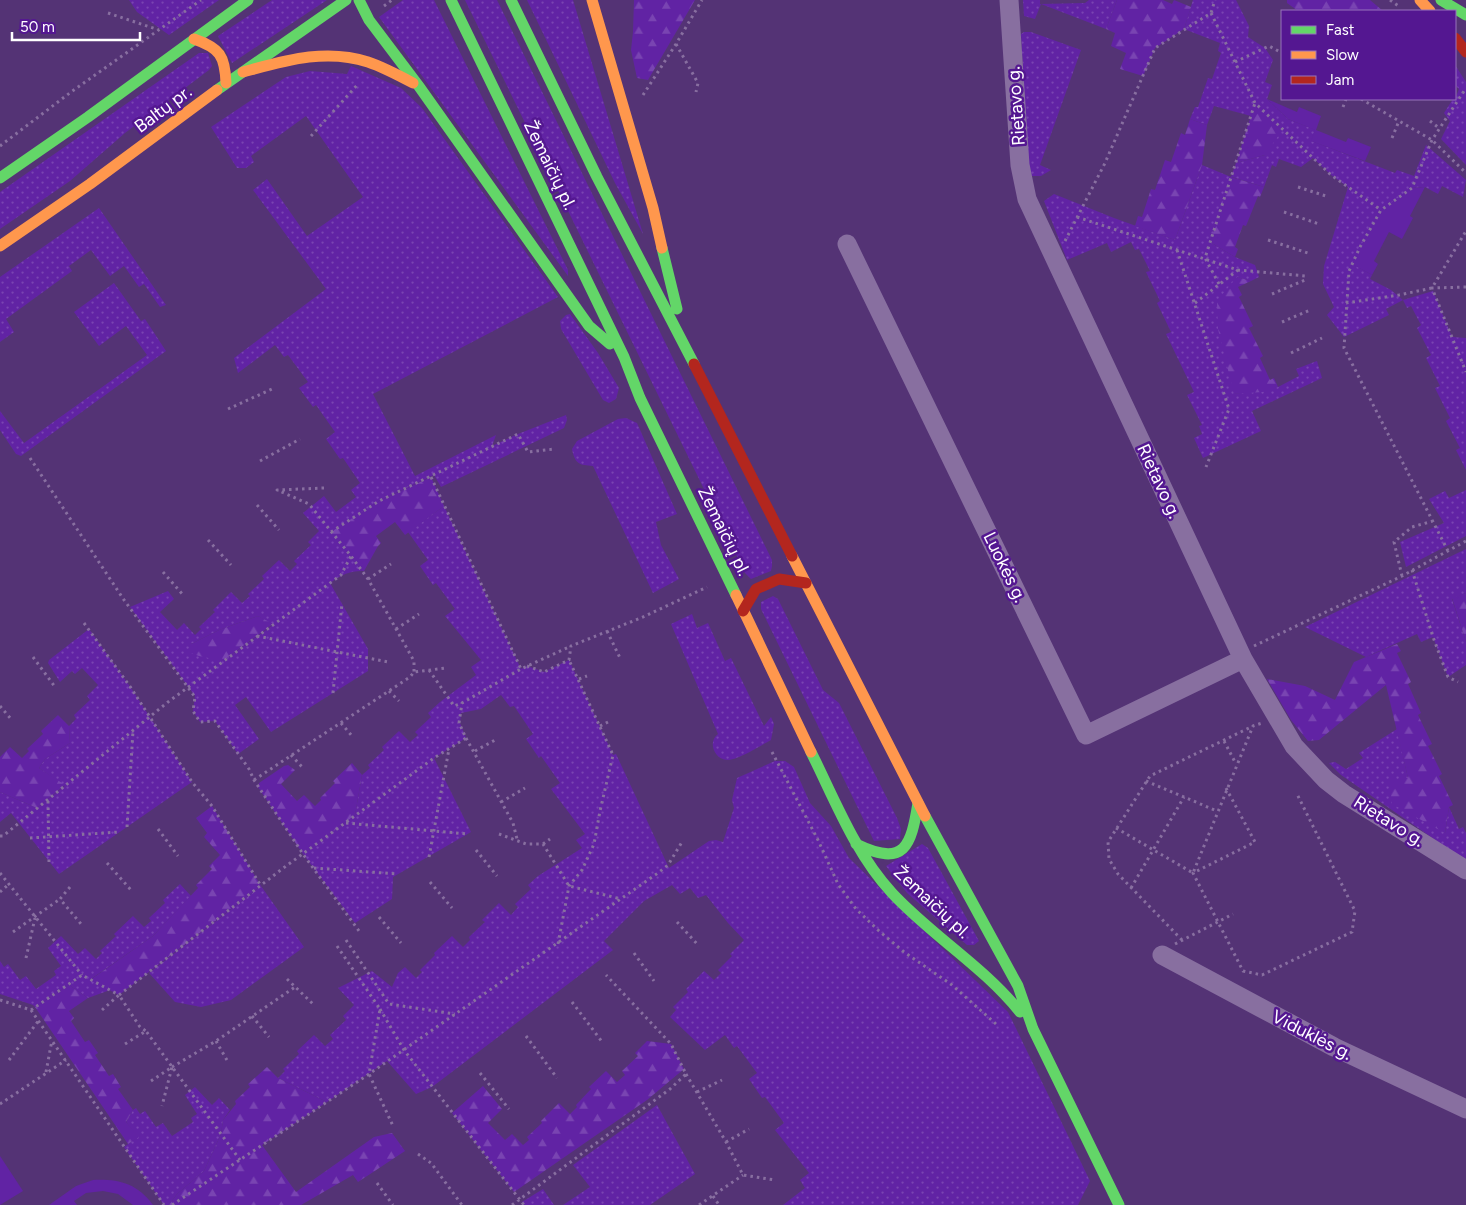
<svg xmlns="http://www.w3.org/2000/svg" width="1466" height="1205" viewBox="0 0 1466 1205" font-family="Figtree,sans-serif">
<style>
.grass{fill:url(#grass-dots);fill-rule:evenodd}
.forest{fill:url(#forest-firs)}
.green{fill:#6123a4}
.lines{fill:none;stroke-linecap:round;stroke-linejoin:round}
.path{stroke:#886fa0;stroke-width:3;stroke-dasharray:2.5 4;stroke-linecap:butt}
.street{stroke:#886fa0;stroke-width:19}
.fast{stroke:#63d668;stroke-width:11}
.slow{stroke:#ff974d;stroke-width:11}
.jam{stroke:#b3261e;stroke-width:11}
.labels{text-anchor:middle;stroke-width:5;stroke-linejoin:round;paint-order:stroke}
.street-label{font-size:18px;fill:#fff;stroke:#541791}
</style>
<defs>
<pattern id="grass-dots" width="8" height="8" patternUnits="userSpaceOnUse" patternTransform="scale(1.25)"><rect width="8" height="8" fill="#6123a4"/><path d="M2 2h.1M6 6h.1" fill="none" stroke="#7944b2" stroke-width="1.8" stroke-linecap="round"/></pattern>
<pattern id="forest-firs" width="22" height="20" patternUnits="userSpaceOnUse" patternTransform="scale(1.25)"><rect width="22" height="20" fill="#6123a4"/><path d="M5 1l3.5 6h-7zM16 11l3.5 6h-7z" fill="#7944b2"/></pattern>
</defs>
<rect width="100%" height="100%" fill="#543375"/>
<!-- grass -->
<path class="grass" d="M 129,0 L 219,0 L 169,35 L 137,12 Z
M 272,0 L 327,0 L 232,63 L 218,36 Z
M 403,0 L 434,0 L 568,270 L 568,276 L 379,17 Z
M 465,0 L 497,0 L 772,560 L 772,566 L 771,571 L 751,579 L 745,573 Z
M 527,0 L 573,0 L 643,234 L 615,183 Z
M 1023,0 L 1040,0 L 1040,4 L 1085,3 L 1089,0 L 1117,0 L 1106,29 L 1041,4 L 1035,19 L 1024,16 Z
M 1193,0 L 1236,0 L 1249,26 L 1248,37 L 1265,48 L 1273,60 L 1265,82 L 1272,85 L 1267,99 L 1288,119 L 1316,130 L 1312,141 L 1395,173 L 1397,170 L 1414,176 L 1426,145 L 1466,180 L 1463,197 L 1442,186 L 1438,194 L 1425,187 L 1411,188 L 1353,264 L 1372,275 L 1370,279 L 1391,290 L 1403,300 L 1433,291 L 1452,337 L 1466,338 L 1466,470 L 1456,450 L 1460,448 L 1446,421 L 1450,418 L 1435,388 L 1440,386 L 1426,358 L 1431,355 L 1417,328 L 1421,325 L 1411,306 L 1407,308 L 1403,300 L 1386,309 L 1389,315 L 1344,337 L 1327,315 L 1334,307 L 1323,284 L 1324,266 L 1348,187 L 1331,175 L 1313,158 L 1301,167 L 1279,159 L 1276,167 L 1272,165 L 1264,187 L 1232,177 L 1210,242 L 1235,257 L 1255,265 L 1259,277 L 1251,281 L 1237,277 L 1234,394 L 1278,387 L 1299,376 L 1296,369 L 1317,361 L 1322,378 L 1252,411 L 1261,431 L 1203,458 L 1194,438 L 1202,434 L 1199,426 L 1202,425 L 1187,395 L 1194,392 L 1166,334 L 1171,332 L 1157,303 L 1160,301 L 1146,272 L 1150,271 L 1139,249 L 1135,250 L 1131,242 L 1111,252 L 1107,243 L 1067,260 L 1044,201 L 1054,194 L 1114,218 L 1175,240 L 1202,165 L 1231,177 L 1236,163 L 1265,155 L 1256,103 L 1251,116 L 1214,106 L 1207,125 L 1190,119 L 1195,107 L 1198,107 L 1208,78 L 1212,79 L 1221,53 L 1218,51 L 1220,43 L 1184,29 Z
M 1024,32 L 1031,32 L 1081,50 L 1040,165 L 1051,170 L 1041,176 L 1029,176 L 1021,34 Z
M 199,53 L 208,53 L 212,66 L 209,70 L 125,133 L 70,181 L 0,229 L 0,192 Z
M 1455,65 L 1466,82 L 1466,165 L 1441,139 L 1450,121 L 1444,113 L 1453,99 L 1455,99 L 1459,89 L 1455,85 Z
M 351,66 L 401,88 L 422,108 L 558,297 L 373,394 L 415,476 L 496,435 L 492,446 L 518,434 L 566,415 L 567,420 L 564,428 L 441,487 L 434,475 L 379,501 L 332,532 L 362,571 C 349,571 341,575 330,583 L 368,649 L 368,671 L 271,732 L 246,697 L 235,705 L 259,739 L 238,754 L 215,721 L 200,722 L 193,711 L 195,696 L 130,607 L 168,591 L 174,599 L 160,612 L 177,630 L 184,623 L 195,635 L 201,629 L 199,627 L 215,612 L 213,610 L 231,592 L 242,603 L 250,596 L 248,594 L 264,579 L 262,576 L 279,560 L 290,571 L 297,564 L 294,561 L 311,545 L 308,542 L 319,531 L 303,513 L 324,496 L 336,512 L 356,497 L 351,490 L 360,483 L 343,458 L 340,459 L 326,439 L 335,432 L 316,405 L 313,407 L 299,388 L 308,382 L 288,355 L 284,357 L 275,345 L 238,373 L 234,358 L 326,289 L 253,190 L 267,179 L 307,236 L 363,197 L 306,116 L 251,156 L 254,162 L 246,168 L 237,168 L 211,127 L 286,77 L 310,71 L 347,74 ZM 258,616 L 273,625 L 223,661 L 191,644 L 219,630 Z
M 99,208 L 166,305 L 160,307 L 144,284 L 139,287 L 124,266 L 110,276 L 91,250 L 69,266 L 72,271 L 6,319 L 14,332 L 0,342 L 0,277 Z
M 114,283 L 141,321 L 145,319 L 166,351 L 21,456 L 16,454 L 0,430 L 0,411 L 24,443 L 147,355 L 126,326 L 99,346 L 74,312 Z
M 570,314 L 598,353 L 619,388 L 616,399 L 609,403 L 603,400 L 561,329 L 560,321 L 566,315 Z
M 626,418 L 637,423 L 677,514 L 656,522 L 661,545 L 679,579 L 653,593 L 593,466 C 579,465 575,464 572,449 L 577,441 L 618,419 Z
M 1466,490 L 1466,536 L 1406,567 L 1400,542 L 1444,523 L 1429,499 L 1445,491 L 1449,498 Z
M 444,506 L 521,669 L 527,666 L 544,672 L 569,660 L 613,755 L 616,754 L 669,868 L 709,841 L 716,840 L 723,842 L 734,808 L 732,800 L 737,778 L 775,761 L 785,761 L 794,767 L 810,803 L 831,826 L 849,858 L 1008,1012 L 1090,1181 L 1078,1205 L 783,1205 L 805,1188 L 800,1180 L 809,1173 L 775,1130 L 784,1123 L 765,1097 L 762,1098 L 749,1079 L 757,1073 L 737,1046 L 734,1048 L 725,1035 L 705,1050 L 670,1017 L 676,1010 L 673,1007 L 688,992 L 686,989 L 704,971 L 714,980 L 721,973 L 718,970 L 732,956 L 730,954 L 744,940 L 728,923 L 706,895 L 698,898 L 690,888 L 680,894 L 672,885 L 644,901 L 604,941 L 613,950 L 432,1087 L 416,1094 L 387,1061 L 327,1102 L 278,1078 L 285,1071 L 283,1069 L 299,1054 L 297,1051 L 314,1035 L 325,1046 L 333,1039 L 330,1035 L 346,1020 L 343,1016 L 354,1005 L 338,988 L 372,971 L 392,987 L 398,973 L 405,967 L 416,978 L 422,972 L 420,970 L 435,955 L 434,953 L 452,936 L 463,947 L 470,940 L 469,937 L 485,922 L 482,920 L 499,903 L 511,915 L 518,907 L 515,904 L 531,889 L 528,885 L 538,876 L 582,848 L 576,840 L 585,834 L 551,789 L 560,783 L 541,756 L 539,758 L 526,739 L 533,734 L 514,706 L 510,707 L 501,695 L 481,709 L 461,713 L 460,723 L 466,738 L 434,758 L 471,832 L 393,877 L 392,899 L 355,923 L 303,854 L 355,815 L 362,775 L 370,768 L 368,765 L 384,750 L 382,747 L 399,731 L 410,742 L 418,735 L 415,732 L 431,717 L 428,713 L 440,702 L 476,675 L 471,667 L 481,660 L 445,616 L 455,609 L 436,583 L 433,585 L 420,566 L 428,560 L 408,532 Z
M 1466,549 L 1466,593 L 1452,599 L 1466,642 L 1466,665 L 1448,677 L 1433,637 L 1421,642 L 1417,634 L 1366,657 L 1305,627 Z
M 773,596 L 778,599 L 823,690 L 839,703 L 897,818 L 901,829 L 900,839 L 874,841 L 761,609 L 761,602 Z
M 692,614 L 697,628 L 708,623 L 725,661 L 731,658 L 764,726 L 771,717 L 774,724 L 771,740 C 762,745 736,761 727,760 C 715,760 707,742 718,734 L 671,624 Z
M 89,629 L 131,688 L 192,782 L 59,874 L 11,813 L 0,822 L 0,792 L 37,808 L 65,786 L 39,768 L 45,759 L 70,743 L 69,726 L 76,719 L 74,715 L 90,700 L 87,696 L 98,685 L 82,668 L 75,674 L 72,671 L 60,682 L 48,663 L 49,660 Z
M 1397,729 L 1408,778 L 1445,833 L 1449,807 L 1459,829 L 1463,827 L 1466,833 L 1466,859 L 1450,850 L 1341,775 L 1329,763 L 1335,762 L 1346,769 L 1363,758 L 1359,753 Z
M 922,844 L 928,848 L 979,941 L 974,945 L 967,945 L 907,893 L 886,866 Z
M 180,884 L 191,896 L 153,936 L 91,979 L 110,990 L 88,998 L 69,985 L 35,1007 L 33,1005 L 0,994 L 0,961 L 4,967 L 8,964 L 20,980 L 26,976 L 36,989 L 56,975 L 54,971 L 61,966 L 48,948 L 61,936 L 78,954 L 85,948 L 96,959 L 102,953 L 100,951 L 116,936 L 114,934 L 133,916 L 144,927 L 151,921 L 149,918 L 165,903 L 163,900 Z
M 261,886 L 304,947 L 231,1000 L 201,1007 L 175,1002 L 149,973 Z
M 195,1087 L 212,1105 L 219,1098 L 230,1110 L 223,1120 L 221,1134 L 204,1171 L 177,1194 L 169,1205 L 164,1205 L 124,1147 L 138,1137 L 126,1122 L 133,1110 L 136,1108 L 140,1114 L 145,1111 L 156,1127 L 163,1123 L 172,1136 L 193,1122 L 191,1118 L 197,1114 L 185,1095 Z
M 657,1105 L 695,1174 L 650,1205 L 563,1205 L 590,1187 L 573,1165 Z
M 543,1189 L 554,1205 L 524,1205 L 522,1202 Z"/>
<!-- forest -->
<path class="forest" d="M 634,0 L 695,0 L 648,80 L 637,78 L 631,50 L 633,32 Z
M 1117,0 L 1163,0 L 1172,4 L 1174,0 L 1191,7 L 1184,29 L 1155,48 L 1143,76 L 1120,69 L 1126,53 L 1111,46 L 1115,33 L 1106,29 Z
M 1287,0 L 1370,0 L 1383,11 L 1298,11 L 1287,3 Z
M 1255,103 L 1283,129 L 1265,155 L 1236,163 Z
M 1190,119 L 1207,125 L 1202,165 L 1175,240 L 1135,226 L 1138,216 L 1142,217 L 1151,189 L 1155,190 L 1165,160 L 1171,162 L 1181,133 L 1185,135 Z
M 1231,177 L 1264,187 L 1260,197 L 1258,196 L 1246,226 L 1243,225 L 1235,247 L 1238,249 L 1235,257 L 1210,242 Z
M 1237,277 L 1251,281 L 1238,287 L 1242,295 L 1239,297 L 1253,326 L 1249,328 L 1263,356 L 1260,358 L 1270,380 L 1274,378 L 1278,387 L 1262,392 L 1234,394 L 1218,329 L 1217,301 Z
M 431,477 L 444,506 L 405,535 L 395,522 L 376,536 L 381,543 L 378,546 L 364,571 L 362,571 L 331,532 L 379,501 Z
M 1466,593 L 1466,642 L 1452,598 Z
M 258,616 L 273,624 L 223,661 L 199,656 L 191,653 L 191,644 L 219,630 Z
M 1397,644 L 1401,651 L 1397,653 L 1411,682 L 1408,684 L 1421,713 L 1418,715 L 1432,744 L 1428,746 L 1442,774 L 1439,776 L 1453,805 L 1449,807 L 1445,833 L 1392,804 L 1389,780 L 1408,778 L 1386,685 L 1319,740 L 1308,741 L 1291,720 L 1267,679 L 1305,686 L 1335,700 L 1354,662 Z
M 58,715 L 69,726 L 70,743 L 45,759 L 39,768 L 65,785 L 37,808 L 0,792 L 0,757 L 10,747 L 22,758 L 29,751 L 27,749 L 43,734 L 41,731 Z
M 352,763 L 362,775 L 355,815 L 303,854 L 258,787 L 259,783 L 284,766 L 288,765 L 295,770 L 281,784 L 297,801 L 304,795 L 315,806 L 321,800 L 320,798 L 335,783 L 333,781 Z
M 212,806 L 261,886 L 119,995 L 90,980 L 153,936 L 198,888 L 196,885 L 212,869 L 209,866 L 220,855 L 204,837 L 207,833 L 196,818 Z
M 69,985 L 88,998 L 69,1011 L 74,1018 L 71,1021 L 85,1042 L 89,1040 L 98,1053 L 95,1055 L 109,1076 L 113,1074 L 121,1087 L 118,1089 L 133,1110 L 126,1122 L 139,1137 L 128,1144 L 35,1007 Z
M 647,1041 L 671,1044 L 684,1069 L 647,1100 L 514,1192 L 452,1113 L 483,1086 L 502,1109 L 488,1123 L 505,1140 L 512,1134 L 523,1145 L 529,1140 L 527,1137 L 542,1123 L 541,1121 L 559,1103 L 570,1114 L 577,1107 L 576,1105 L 591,1089 L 589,1087 L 606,1071 L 617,1082 L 625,1075 L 622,1071 L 638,1056 L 635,1053 Z
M 267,1067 L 278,1078 L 327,1102 L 262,1145 L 296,1192 L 374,1137 L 392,1133 L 405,1151 L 358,1182 L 353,1175 L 301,1205 L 169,1205 L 177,1194 L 204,1171 L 221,1134 L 223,1120 L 236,1104 L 235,1101 L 250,1087 L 248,1084 Z"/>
<!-- green -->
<path class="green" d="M 1267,99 L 1297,112 L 1299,107 L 1321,116 L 1316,130 L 1346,142 L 1348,138 L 1371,147 L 1365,161 L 1311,141 L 1315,130 L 1288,119 Z
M 1425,187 L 1410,216 L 1413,218 L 1402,239 L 1389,232 L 1374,261 L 1378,264 L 1372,275 L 1352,264 L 1360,247 L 1381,210 L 1412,188 Z
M 0,1156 L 23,1191 L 0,1205 Z
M 93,1180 C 118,1179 137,1183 153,1205 L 133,1205 L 118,1194 L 103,1191 L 86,1193 L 74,1201 L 77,1205 L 49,1205 L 76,1186 Z"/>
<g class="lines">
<!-- path -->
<path class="path" d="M 1390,0 L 1400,7
M 384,6 L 392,0
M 108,13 L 159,30
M 1211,13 L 1255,103 L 1331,175 L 1381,210
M 676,44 L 698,83 L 696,92
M 1235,62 L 1269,46 L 1282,53
M 643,95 L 676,44 L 702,0
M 1361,99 L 1432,140 L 1466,173
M 1343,107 L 1346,99
M 1430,121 L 1439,128
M 311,136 L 359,83
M 1392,138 L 1399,121
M 0,146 L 71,92 L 201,0
M 1298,187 L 1326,196
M 1284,212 L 1319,224
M 1077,217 L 1238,270 L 1306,276
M 1268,240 L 1311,254
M 1065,241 L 1105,163 L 1155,48 L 1211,13 L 1215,0
M 1177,250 L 1229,409 L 1206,467
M 1219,284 L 1205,258 L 1255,103
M 1466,287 L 1432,288 L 1466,372
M 1272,294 L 1305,280
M 1195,303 L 1238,270
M 1346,303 L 1399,295 L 1432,288 L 1466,231
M 1282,322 L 1310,310
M 1291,353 L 1322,338
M 228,409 L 272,389
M 30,458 L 124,600 L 195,697 L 193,711 L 200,722 L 215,721 L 249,769 L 254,780 L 303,854 L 359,931
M 260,461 L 300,439
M 431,477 L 521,669
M 324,488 L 277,490 L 309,504 L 351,556 L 368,579 L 414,661 L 414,672
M 257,505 L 279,530
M 331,532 L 379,501 L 518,434 L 528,452 L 555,449
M 208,540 L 231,565
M 1448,551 L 1344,348 L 1349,271 L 1360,247 L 1381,210 L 1412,188 L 1432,140 L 1466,88
M 1412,570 L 1433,637 L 1448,677 L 1458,682
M 163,572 L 184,596
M 1402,576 L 1394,542 L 1412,527 L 1433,521
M 368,579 L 391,564
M 84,623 L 131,688 L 192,782 L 212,806 L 261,886
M 396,629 L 419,614
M 607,631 L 621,660
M 257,636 L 388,662
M 1254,646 L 1402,576 L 1466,541
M 33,657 L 55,687
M 527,666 L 544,672 L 569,660 L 571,646 L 643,617 L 707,587
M 429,670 L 454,706 L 462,703
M 579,679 L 587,676
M 389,691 L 399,701
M 333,693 L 342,603
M 0,706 L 11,719
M 341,723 L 352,736
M 600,726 L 608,722
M 466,738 L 513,823 L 517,839
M 1224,741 L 1236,764
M 475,751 L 497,739
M 772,752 L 818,840 L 838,884 L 856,909 L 879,931 L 904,952 L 952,985 L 996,1024
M 291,755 L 303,768
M 254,780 L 410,677 L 414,672 L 446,668
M 1146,781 L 1217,811
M 1226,788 L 1255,842 L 1193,873 L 1243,971 L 1262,975 L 1352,932 L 1355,911 L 1297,794
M 48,801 L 49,862
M 501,802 L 525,788
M 346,823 L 468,834
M 127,827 L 133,731
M 1116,828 L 1193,873 L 1253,726 L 1262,723
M 158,829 L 178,856
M 499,834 L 526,844 L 543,844 L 569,886 L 621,899
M 0,836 L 3,836 L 168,702 L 341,575 L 351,556
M 30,838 L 119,832
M 543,844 L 550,839
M 476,850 L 497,876
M 429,857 L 449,749
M 107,863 L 131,890
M 314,868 L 398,874
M 0,873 L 82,975
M 430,882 L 452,908
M 70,887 L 60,899 L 81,924
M 1131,888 L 1184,797
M 0,892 L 9,884
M 379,917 L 401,943
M 677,922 L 699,946
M 13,932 L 60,899
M 346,940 L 389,1004 L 455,1014
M 1182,940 L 1118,874 L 1109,859 L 1108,842 L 1150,776 L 1253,726
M 558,944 L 569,886 L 582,870 L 594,844 L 600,811 L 613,755 L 569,660
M 1175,944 L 1233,914
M 337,946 L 380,1009 L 369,1074 L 393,1126
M 634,953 L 654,981
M 26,958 L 35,918
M 287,979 L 314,1005
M 0,1000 L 31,1010 L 82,975 L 119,995 L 282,869 L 434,758 L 466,738 L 459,723 L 462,703 L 521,669 L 571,646
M 572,1002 L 603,1043
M 380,1009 L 404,1050 L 524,1205
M 31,1010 L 164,1205
M 102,1010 L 119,995 L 140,1027 L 146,1031
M 252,1016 L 269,1037
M 526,1036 L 557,1078
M 216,1041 L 228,1062
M 125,1044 L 146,1031 L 240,1160
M 9,1060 L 39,1020
M 172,1067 L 216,1041 L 295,987
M 46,1072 L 52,1040
M 480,1073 L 509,1109
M 686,1074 L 726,1142 L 743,1175 L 775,1180
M 151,1081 L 172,1067 L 162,1106
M 697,1092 L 722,1080
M 0,1104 L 66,1060
M 726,1142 L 749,1129
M 418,1154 L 431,1163 L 462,1205
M 377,1183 L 393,1205
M 713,1196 L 719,1205
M 172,1205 L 369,1074 L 658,873 L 668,865 L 682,842
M 512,1205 L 670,1089 L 686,1074 L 671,1044 L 606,975
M 699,1205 L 743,1175"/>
<!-- street -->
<path class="street" d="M 1009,0 L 1020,165 L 1027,199 L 1243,659 L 1294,746 L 1326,780 L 1344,794 L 1466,870
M 847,244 L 1086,735 L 1243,659
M 1162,955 L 1334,1047 L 1466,1109"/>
<!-- fast -->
<path class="fast" d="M 359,0 L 369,20 L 418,85 L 589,326 L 610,344
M 451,0 L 624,357 L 640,398 L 736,595
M 511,0 L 597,177 L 694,364
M 1441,0 L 1466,15
M 217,90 L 346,0
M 0,178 L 88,117 L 248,0
M 662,248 L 677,309
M 811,752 C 835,800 855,853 892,893 C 932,936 983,966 1020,1012
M 925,816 L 1018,986 L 1033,1029 L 1119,1205
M 856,844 C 905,868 911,846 918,803"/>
<!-- slow -->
<path class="slow" d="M 592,0 L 653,208 L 662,248
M 1420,0 L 1430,11
M 194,39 C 220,48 225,56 226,83
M 243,72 C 284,61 325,48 368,62 C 383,67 398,75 413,83
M 0,246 L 90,184 L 217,90
M 792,556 L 925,816
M 736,595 L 811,752"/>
<!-- jam -->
<path class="jam" d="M 1455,38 L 1466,52
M 694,364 L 792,556
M 743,611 L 756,589 L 779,579 L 806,583"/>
</g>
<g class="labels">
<!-- street labels -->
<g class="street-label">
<text transform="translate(1016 106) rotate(-94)" y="6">Rietavo g.</text>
<text transform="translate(163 109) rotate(-37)" y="6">Baltų pr.</text>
<text transform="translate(550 165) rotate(64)" y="6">Žemaičių pl.</text>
<text transform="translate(1159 481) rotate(65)" y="6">Rietavo g.</text>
<text transform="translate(724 531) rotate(64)" y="6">Žemaičių pl.</text>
<text transform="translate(1005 567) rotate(64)" y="6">Luokės g.</text>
<text transform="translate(1389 821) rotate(32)" y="6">Rietavo g.</text>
<text transform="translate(932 902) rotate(43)" y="6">Žemaičių pl.</text>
<text transform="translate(1312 1035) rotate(27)" y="6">Viduklės g.</text>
</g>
</g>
<!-- legend -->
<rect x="1281" y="10" width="175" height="90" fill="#541791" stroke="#9874bd"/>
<rect x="1291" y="26" width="25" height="8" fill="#63d668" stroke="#9874bd"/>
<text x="1326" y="35" font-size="15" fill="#ffffff">Fast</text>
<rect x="1291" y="51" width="25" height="8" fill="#ff974d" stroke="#9874bd"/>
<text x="1326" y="60" font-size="15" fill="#ffffff">Slow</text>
<rect x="1291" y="76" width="25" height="8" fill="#b3261e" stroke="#9874bd"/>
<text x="1326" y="85" font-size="15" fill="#ffffff">Jam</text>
<!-- scale -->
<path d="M12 32v8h128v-8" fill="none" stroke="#ffffff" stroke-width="2.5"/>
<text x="20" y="32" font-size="15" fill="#ffffff" stroke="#541791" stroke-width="4" paint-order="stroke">50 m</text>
</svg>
